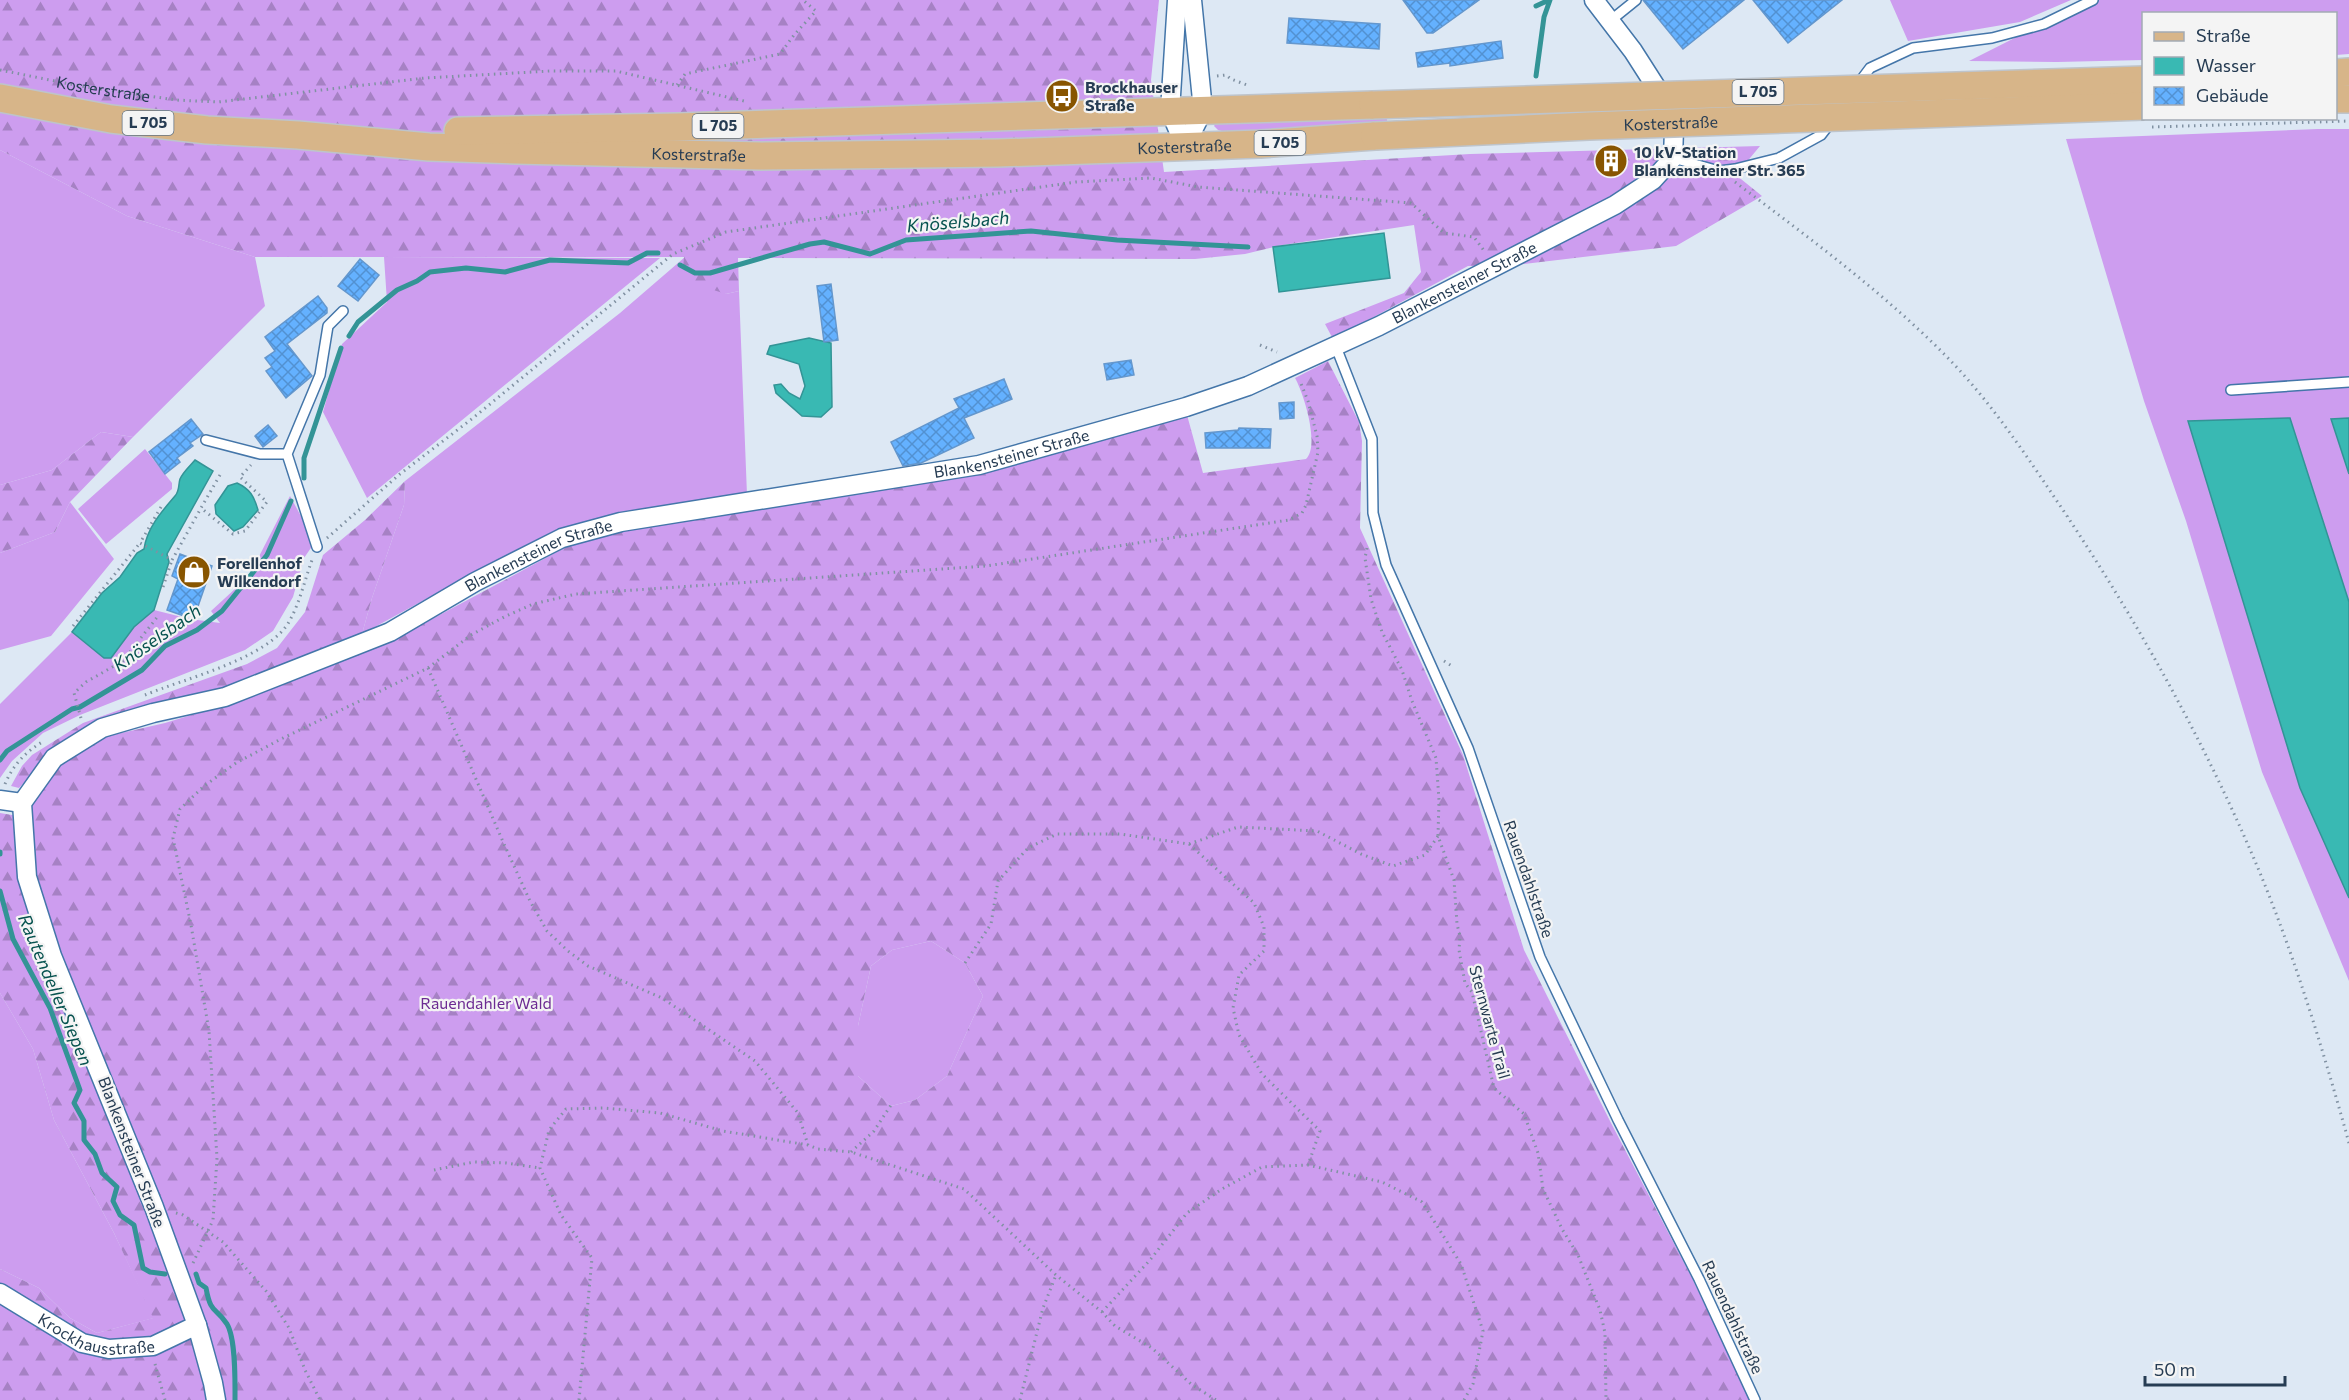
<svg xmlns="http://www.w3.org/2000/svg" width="2349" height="1400" viewBox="0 0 2349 1400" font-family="Commissioner,sans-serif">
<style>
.grass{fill:#cd9def}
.forest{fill:url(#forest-firs);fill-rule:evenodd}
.water{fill:#39b9b3;stroke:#339496;stroke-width:1.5}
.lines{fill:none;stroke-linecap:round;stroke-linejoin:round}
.stream{stroke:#339496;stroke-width:5}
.building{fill:url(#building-cross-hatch);stroke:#6497cd;stroke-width:1.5}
.lane-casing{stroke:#4476a9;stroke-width:12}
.street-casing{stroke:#4476a9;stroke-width:21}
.primary-casing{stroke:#bec4cb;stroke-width:30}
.path{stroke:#8091a2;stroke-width:3;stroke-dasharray:1.5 4.5;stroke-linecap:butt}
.lane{stroke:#fff;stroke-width:9}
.street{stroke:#fff;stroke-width:18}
.primary{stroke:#d7b589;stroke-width:27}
.primary-bridge-casing{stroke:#bec4cb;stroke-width:30;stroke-linecap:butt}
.path-bridge{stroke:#8091a2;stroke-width:3;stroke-dasharray:1.5 4.5;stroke-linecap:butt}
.primary-bridge{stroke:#d7b589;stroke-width:27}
.labels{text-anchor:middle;stroke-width:4.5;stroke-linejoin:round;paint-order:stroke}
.shield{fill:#f4f4f4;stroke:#647383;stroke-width:1.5}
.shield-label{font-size:15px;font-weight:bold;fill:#263c53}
.poi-label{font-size:16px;font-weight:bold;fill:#263c53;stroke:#f4f4f4;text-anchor:start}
.street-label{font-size:16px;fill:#263c53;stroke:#f4f4f4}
.park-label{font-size:16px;fill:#6c2a92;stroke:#f4f4f4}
.water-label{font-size:18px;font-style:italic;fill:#06524f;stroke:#f4f4f4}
</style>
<defs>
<pattern id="forest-firs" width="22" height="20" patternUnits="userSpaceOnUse" patternTransform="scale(1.5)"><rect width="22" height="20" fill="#cd9def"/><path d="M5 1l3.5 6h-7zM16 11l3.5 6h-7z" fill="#a681c4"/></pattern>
<pattern id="building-cross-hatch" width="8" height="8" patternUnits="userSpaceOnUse" patternTransform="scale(1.5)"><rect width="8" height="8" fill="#64b1ff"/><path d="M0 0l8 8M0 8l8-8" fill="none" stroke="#5291d1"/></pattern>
</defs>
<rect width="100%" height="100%" fill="#dde8f4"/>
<!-- grass -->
<path class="grass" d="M 1890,0 L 2071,0 L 2020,22 L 1908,41 Z
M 2090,0 L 2349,0 L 2349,54 L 2336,55 L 2336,14 L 2144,14 L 2143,60 L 2057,62 L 1969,61 Z
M 1386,115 L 1388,125 L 1226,132 L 1218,130 L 1214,126 L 1216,123 Z
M 2318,129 L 2349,129 L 2349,981 L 2262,772 L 2186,521 L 2144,401 L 2066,139 Z
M 0,150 L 127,216 L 255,257 L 265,306 L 133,437 L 101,432 L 52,470 L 0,485 Z
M 384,257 L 660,258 L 367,498 L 323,412 L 342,344 L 387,302 Z
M 685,257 L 726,294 L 739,291 L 747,495 L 558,533 L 468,576 L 362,634 L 372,598 L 404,505 L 405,481 L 620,313 Z
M 145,449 L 172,483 L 172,489 L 106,544 L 78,509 Z
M 290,496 L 315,542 L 304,558 L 293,597 L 273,631 L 245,650 L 80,715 L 43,733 L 12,761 L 0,778 L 0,704 L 72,632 L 104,658 L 111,658 L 134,627 L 154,610 L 190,619 L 220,623 L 211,611 L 249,576 Z
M 70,502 L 114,559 L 51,636 L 0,650 L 0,553 L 55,532 Z
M 931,941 L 965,963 L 983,996 L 947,1076 L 915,1100 L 891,1106 L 858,1076 L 858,1026 L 871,966 L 892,950 Z
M 0,993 L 33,1049 L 54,1120 L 114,1233 L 154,1318 L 97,1333 L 70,1318 L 39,1288 L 0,1269 Z"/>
<!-- forest -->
<path class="forest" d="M 0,0 L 1159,0 L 1151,80 L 1164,172 L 1470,154 L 1760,146 L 1736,175 L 1762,196 L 1676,246 L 1507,266 L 1468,266 L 1333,339 L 1325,324 L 1404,293 L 1421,272 L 1414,225 L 1283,245 L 1245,254 L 1195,259 L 738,258 L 739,291 L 726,294 L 682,280 L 684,257 L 255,257 L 127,216 L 0,150 Z
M 1328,361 L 1359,422 L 1362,441 L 1360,528 L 1463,755 L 1524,950 L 1611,1123 L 1692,1278 L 1750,1400 L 0,1400 L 0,1269 L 39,1288 L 70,1318 L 97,1333 L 153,1318 L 114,1233 L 54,1120 L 33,1049 L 0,993 L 0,813 L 24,817 L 38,790 L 60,766 L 104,737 L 165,723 L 228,704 L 391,641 L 568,546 L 623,527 L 1187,415 L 1203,473 L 1306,459 C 1320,445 1304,394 1295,378 ZM 931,941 L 965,963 L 983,996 L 947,1076 L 915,1100 L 891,1106 L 858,1076 L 858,1026 L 871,966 L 892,950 Z
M 101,432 L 133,437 L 70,502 L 55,532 L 0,553 L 0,485 L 52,470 Z
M 405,481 L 404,505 L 372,598 L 362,634 L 296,665 L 52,753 L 19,788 L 11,786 L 22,766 L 32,755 L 83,723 L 247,664 L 277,648 L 305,612 L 323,555 L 365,520 Z"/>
<!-- water -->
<path class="water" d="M 1384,233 L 1390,278 L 1279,292 L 1273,247 Z
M 809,338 L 831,343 L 832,407 L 821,417 L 802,416 L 776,393 L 774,385 L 781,384 L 789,393 L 800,399 L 805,386 L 799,364 L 767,354 L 770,346 Z
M 2290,418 L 2349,602 L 2349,898 L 2300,788 L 2188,421 Z
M 2349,418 L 2349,474 L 2331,419 Z
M 195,460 L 213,471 L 167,554 L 169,562 L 154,610 L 134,627 L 111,658 L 104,658 L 72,632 L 102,593 L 120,577 L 137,553 L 144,549 C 147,528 162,511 175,496 C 180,490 178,485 180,479 C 183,472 190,466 195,460 Z
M 237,483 C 250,489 254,496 258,510 L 243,527 L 234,531 L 216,514 L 215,505 L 228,486 Z"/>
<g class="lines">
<!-- stream -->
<path class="stream" d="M 1536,6 L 1549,0
M 1536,76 L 1544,17 L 1550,0
M 680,265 L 695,273 L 710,273 L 810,244 L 824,242 L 870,254 L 906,240 L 1031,231 L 1117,240 L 1248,247
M 349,336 L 358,322 L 397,290 L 417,281 L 430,272 L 466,268 L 505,272 L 550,260 L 628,263 L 647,253 L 658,253
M 304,478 L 304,458 L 341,348
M 0,760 L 7,751 L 72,709 L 80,707 L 142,670 L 165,646 L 197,630 L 222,611 L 267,555 L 291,501
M 0,854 L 0,852
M 0,891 L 13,939 L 50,1008 L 80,1090 L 74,1103 L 84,1121 L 84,1140 L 95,1154 L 102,1173 L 117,1187 L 113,1201 L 120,1215 L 134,1225 L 143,1268 L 150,1272 L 165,1274
M 196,1274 L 199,1283 L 206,1288 C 211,1315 215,1306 227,1324 C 236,1339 235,1382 235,1400"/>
</g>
<!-- building -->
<path class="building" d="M 1403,0 L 1479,0 L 1433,33 L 1427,33 Z
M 1643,0 L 1744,0 L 1683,49 Z
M 1753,0 L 1842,0 L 1788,43 Z
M 1289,18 L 1380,24 L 1379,49 L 1287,43 Z
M 1501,41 L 1503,58 L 1450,66 L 1450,63 L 1418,67 L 1416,53 Z
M 360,259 L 379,275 L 358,301 L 338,286 Z
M 831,284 L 838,340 L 824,342 L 817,286 Z
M 318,296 L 327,308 L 327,313 L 287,344 L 312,376 L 286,398 L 266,371 L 272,367 L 265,358 L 275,351 L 265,337 Z
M 1131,360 L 1134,375 L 1107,380 L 1104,364 Z
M 1004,379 L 1012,399 L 964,418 L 974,438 L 921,463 L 903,466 L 891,442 L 959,408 L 954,399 Z
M 1294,402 L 1294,418 L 1280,419 L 1279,403 Z
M 191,419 L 203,434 L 190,443 L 193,446 L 177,458 L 180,462 L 165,474 L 149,452 Z
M 268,425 L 277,436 L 263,447 L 255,436 Z
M 1239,428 L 1271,429 L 1270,448 L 1206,448 L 1205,433 L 1238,430 Z
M 180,554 L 212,566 L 196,612 L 190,610 L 187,617 L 167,610 L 178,579 L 172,576 Z"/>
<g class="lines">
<!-- lane casing -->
<g class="lane-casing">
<path id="lane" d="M 1610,21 L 1636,0
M 1858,84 L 1870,68 L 1913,48 L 1992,38 L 2044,24 L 2093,0
M 1673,158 L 1719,171 L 1735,169 L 1779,158 L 1821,135 L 1831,122
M 1336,347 L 1372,439 L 1373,513 L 1386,565 L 1468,748 L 1540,957 L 1618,1120 L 1699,1279 L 1755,1400
M 2231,390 L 2349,382
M 206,440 L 260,454 L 287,454
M 317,547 L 287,454 L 320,375 L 328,326 L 343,311"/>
</g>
<!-- street casing -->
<g class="street-casing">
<g id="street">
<path d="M 1177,0 L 1170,111 L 1185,146"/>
<path d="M 1185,146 L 1203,110 L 1192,0"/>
<path d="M 0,800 L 22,803"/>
<path id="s2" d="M 0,1293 L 82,1343 L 109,1349 L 153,1346 L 197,1325"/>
<path id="s3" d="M 216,1400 L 213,1383 L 197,1325 L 154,1207 L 52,956 L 27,877 L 22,803 L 54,758 L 102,728 L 153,713 L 225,697 L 390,632 L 475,582 L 562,538 L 621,522 L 979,465 L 1186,407 L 1248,386 L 1379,326 L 1615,205 L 1653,180 L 1673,158 L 1674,129 L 1665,101 L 1633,51 L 1594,0"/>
</g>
</g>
<!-- primary casing -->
<g class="primary-casing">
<g id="primary">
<path d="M 2336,73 L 2349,72"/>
<path id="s4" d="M 0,98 L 111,119 L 207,130 L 298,135 L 429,147 L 516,150 L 761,156 L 998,153 L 1260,144 L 1375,136"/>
<path d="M 2336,99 L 2349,99"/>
<path d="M 458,131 L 677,127 L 1373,105"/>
</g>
</g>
<!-- path -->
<g class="path">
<path id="s1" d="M 0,70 L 80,86 L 176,100 L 218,102 L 425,78 L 550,71 L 616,71 L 744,101"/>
<path d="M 1217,76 L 1226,75 L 1231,79 L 1247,85"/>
<path d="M 677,85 L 685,74 L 780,54 L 794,35 L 816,11 L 803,0"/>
<path d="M 1735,182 C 1808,237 1883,292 1947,357 C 1993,404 2030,461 2067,516 C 2138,623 2201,736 2252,854 C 2292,947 2322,1046 2349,1143"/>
<path d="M 1260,345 L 1277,352"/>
<path d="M 220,475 L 201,508 L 233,534 L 245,531 L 267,502 L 240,477 L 251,465"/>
<path d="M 161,507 L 140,543 L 172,560 L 201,508"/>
<path d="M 327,538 L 400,474 L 473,418 L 673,254 L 726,232 L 1076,182 L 1151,178 L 1198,187 L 1411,203 L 1444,233 L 1474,237 L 1485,252"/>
<path d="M 1367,548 L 1365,558 L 1371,599 L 1382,632 L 1402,670 L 1412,701 L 1436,758 L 1439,800 L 1438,836 L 1454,880 L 1457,924 L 1460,936 L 1459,950 L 1465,983 L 1472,992 L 1494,1088 L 1524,1114 L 1538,1153 L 1543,1189 L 1562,1229 L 1578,1255 L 1600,1310 L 1605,1333 L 1606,1400"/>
<path d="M 163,587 L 172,560"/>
<path d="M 73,626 L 140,543"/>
<path d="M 1444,661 L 1452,666"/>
<path d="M 428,668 L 504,844 L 530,901 L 547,931 L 568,951 L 588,966 L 662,998 L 755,1061 L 798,1113 L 808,1145"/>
<path d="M 145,695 C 183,679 271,658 290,620 C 300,602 305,579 312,560"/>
<path d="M 81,718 L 74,693 L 86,682 L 123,661 L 158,616"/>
<path d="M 5,784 C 13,765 26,751 44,741"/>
<path d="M 1189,844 L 1254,903 L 1264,927 L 1264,951 L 1239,975 L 1233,1008 L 1239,1035 L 1262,1074 L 1320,1131 L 1308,1165"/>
<path d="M 965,963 L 991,924 L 998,881 L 1028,848 L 1057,834 L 1120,834 L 1189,844 L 1238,827 L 1317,831 L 1361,854 L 1393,866 L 1425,855 L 1438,836"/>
<path d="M 851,1152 L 874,1131 L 893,1102"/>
<path d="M 434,1170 L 474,1162 L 506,1163 L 540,1168"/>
<path d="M 176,1213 L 183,1215 L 223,1242 L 266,1291 L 289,1328 L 305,1370 L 320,1400"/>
<path d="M 193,1263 L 213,1220 L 217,1158 L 209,1031 L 191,925 L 173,838 L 180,809 L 204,786 L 236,763 L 281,739 L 428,668 L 471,635 L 504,617 L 533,604 L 576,594 L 986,566 L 1289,520 L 1302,513 L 1306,505 L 1318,452 L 1317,436 L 1308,401 L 1300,381"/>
<path d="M 1102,1312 L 1150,1260 L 1187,1213 L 1222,1189 L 1262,1167 L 1308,1165 L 1382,1182 L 1422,1202 L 1461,1264 L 1483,1331 L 1473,1384 L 1464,1400"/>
<path d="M 155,1364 L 165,1400"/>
<path d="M 579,1400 L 592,1258 L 561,1215 L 540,1168 L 549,1130 L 566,1109 L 604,1108 L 660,1113 L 723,1131 L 808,1145 L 818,1149 L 851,1152 L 964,1189 L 1056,1275 L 1102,1312 L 1115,1326 L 1152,1348 L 1191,1384 L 1216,1400"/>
<path d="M 1020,1400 L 1043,1308 L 1056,1275"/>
</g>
<!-- lane -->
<use href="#lane" class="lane"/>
<!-- street -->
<use href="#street" class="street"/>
<!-- primary -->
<use href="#primary" class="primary"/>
<!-- primary-bridge casing -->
<g class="primary-bridge-casing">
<g id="primary-bridge">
<path d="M 1373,105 L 2144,80"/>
<path id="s5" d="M 1375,136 L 1589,126 L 2144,106"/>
</g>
</g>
<!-- path-bridge -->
<path class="path-bridge" d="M 2152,127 L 2349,121"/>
<!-- primary-bridge -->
<use href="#primary-bridge" class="primary-bridge"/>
</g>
<!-- icons -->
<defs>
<g id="bus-disc" transform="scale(1.725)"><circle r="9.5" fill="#850" stroke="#f4f4f4"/><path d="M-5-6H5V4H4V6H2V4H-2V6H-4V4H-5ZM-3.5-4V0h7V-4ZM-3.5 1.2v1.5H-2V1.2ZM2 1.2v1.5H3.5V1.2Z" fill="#fff"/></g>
<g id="building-disc" transform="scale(1.725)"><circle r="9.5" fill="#850" stroke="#f4f4f4"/><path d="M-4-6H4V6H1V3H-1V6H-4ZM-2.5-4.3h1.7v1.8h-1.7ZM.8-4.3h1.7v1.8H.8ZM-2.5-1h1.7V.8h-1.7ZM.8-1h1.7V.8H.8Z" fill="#fff"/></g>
<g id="shop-disc" transform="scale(1.725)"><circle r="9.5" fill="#850" stroke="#f4f4f4"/><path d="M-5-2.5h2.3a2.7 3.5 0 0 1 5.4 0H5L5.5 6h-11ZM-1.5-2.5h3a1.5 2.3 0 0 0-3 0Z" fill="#fff"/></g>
</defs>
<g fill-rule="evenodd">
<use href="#bus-disc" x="1062" y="96"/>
<use href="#building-disc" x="1611" y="161"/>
<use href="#shop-disc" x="194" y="572"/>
</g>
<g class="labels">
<!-- shield labels -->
<g class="shield">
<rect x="1732.5" y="80" width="51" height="24" rx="4.5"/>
<rect x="122.5" y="111" width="51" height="24" rx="4.5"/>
<rect x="692.5" y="114" width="51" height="24" rx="4.5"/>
<rect x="1254.5" y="131" width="51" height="24" rx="4.5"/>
</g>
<g class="shield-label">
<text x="1758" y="97">L 705</text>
<text x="148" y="128">L 705</text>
<text x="718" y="131">L 705</text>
<text x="1280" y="148">L 705</text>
</g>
<!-- poi labels -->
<g class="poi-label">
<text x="1085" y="93">Brockhauser<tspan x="1085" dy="18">Straße</tspan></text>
<text x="1634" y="158">10 kV-Station<tspan x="1634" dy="18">Blankensteiner Str. 365</tspan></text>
<text x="217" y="569">Forellenhof<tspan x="217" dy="18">Wilkendorf</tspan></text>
</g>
<!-- street labels -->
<g class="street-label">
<text dy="6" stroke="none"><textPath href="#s1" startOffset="105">Kosterstraße</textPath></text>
<text dy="6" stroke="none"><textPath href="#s5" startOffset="296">Kosterstraße</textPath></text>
<text dy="6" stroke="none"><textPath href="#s4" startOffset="1188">Kosterstraße</textPath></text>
<text dy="6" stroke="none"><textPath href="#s4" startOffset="702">Kosterstraße</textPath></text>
<text dy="6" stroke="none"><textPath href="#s3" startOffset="2187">Blankensteiner Straße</textPath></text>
<text dy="6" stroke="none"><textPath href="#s3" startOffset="1701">Blankensteiner Straße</textPath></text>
<text dy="6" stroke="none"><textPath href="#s3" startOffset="1215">Blankensteiner Straße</textPath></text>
<text transform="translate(1529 879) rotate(71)" y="6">Rauendahlstraße</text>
<text transform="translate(1490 1022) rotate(75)" y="6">Sternwarte Trail</text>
<text transform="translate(132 1152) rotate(69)" y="6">Blankensteiner Straße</text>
<text transform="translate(1733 1317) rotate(65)" y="6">Rauendahlstraße</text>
<text dy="6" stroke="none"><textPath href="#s2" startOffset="108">Krockhausstraße</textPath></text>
</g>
<!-- park labels -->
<g class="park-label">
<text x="486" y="1009">Rauendahler Wald</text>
</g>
<!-- water labels -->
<g class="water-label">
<text transform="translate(958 222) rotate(-5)" y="6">Knöselsbach</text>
<text transform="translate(157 638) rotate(-35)" y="6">Knöselsbach</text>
<text transform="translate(55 990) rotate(67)" y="6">Rautendeller Siepen</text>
</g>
</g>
<!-- legend -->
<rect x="2142" y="12" width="195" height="108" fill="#f4f4f4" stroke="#a2aab4" stroke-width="1.5"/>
<rect x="2154" y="32" width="30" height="9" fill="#d7b589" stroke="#a2aab4" stroke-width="1.5"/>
<text x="2196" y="42" font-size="18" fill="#263c53">Straße</text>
<rect x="2154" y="57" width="30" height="18" fill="#39b9b3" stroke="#a2aab4" stroke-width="1.5"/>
<text x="2196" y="72" font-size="18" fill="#263c53">Wasser</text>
<rect x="2154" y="87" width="30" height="18" fill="url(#building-cross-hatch)" stroke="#a2aab4" stroke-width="1.5"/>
<text x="2196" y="102" font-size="18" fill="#263c53">Gebäude</text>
<!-- scale -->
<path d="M2145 1376v9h140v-9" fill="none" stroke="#263c53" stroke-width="3"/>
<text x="2154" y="1376" font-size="18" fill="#263c53" stroke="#f4f4f4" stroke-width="4.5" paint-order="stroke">50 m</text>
</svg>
